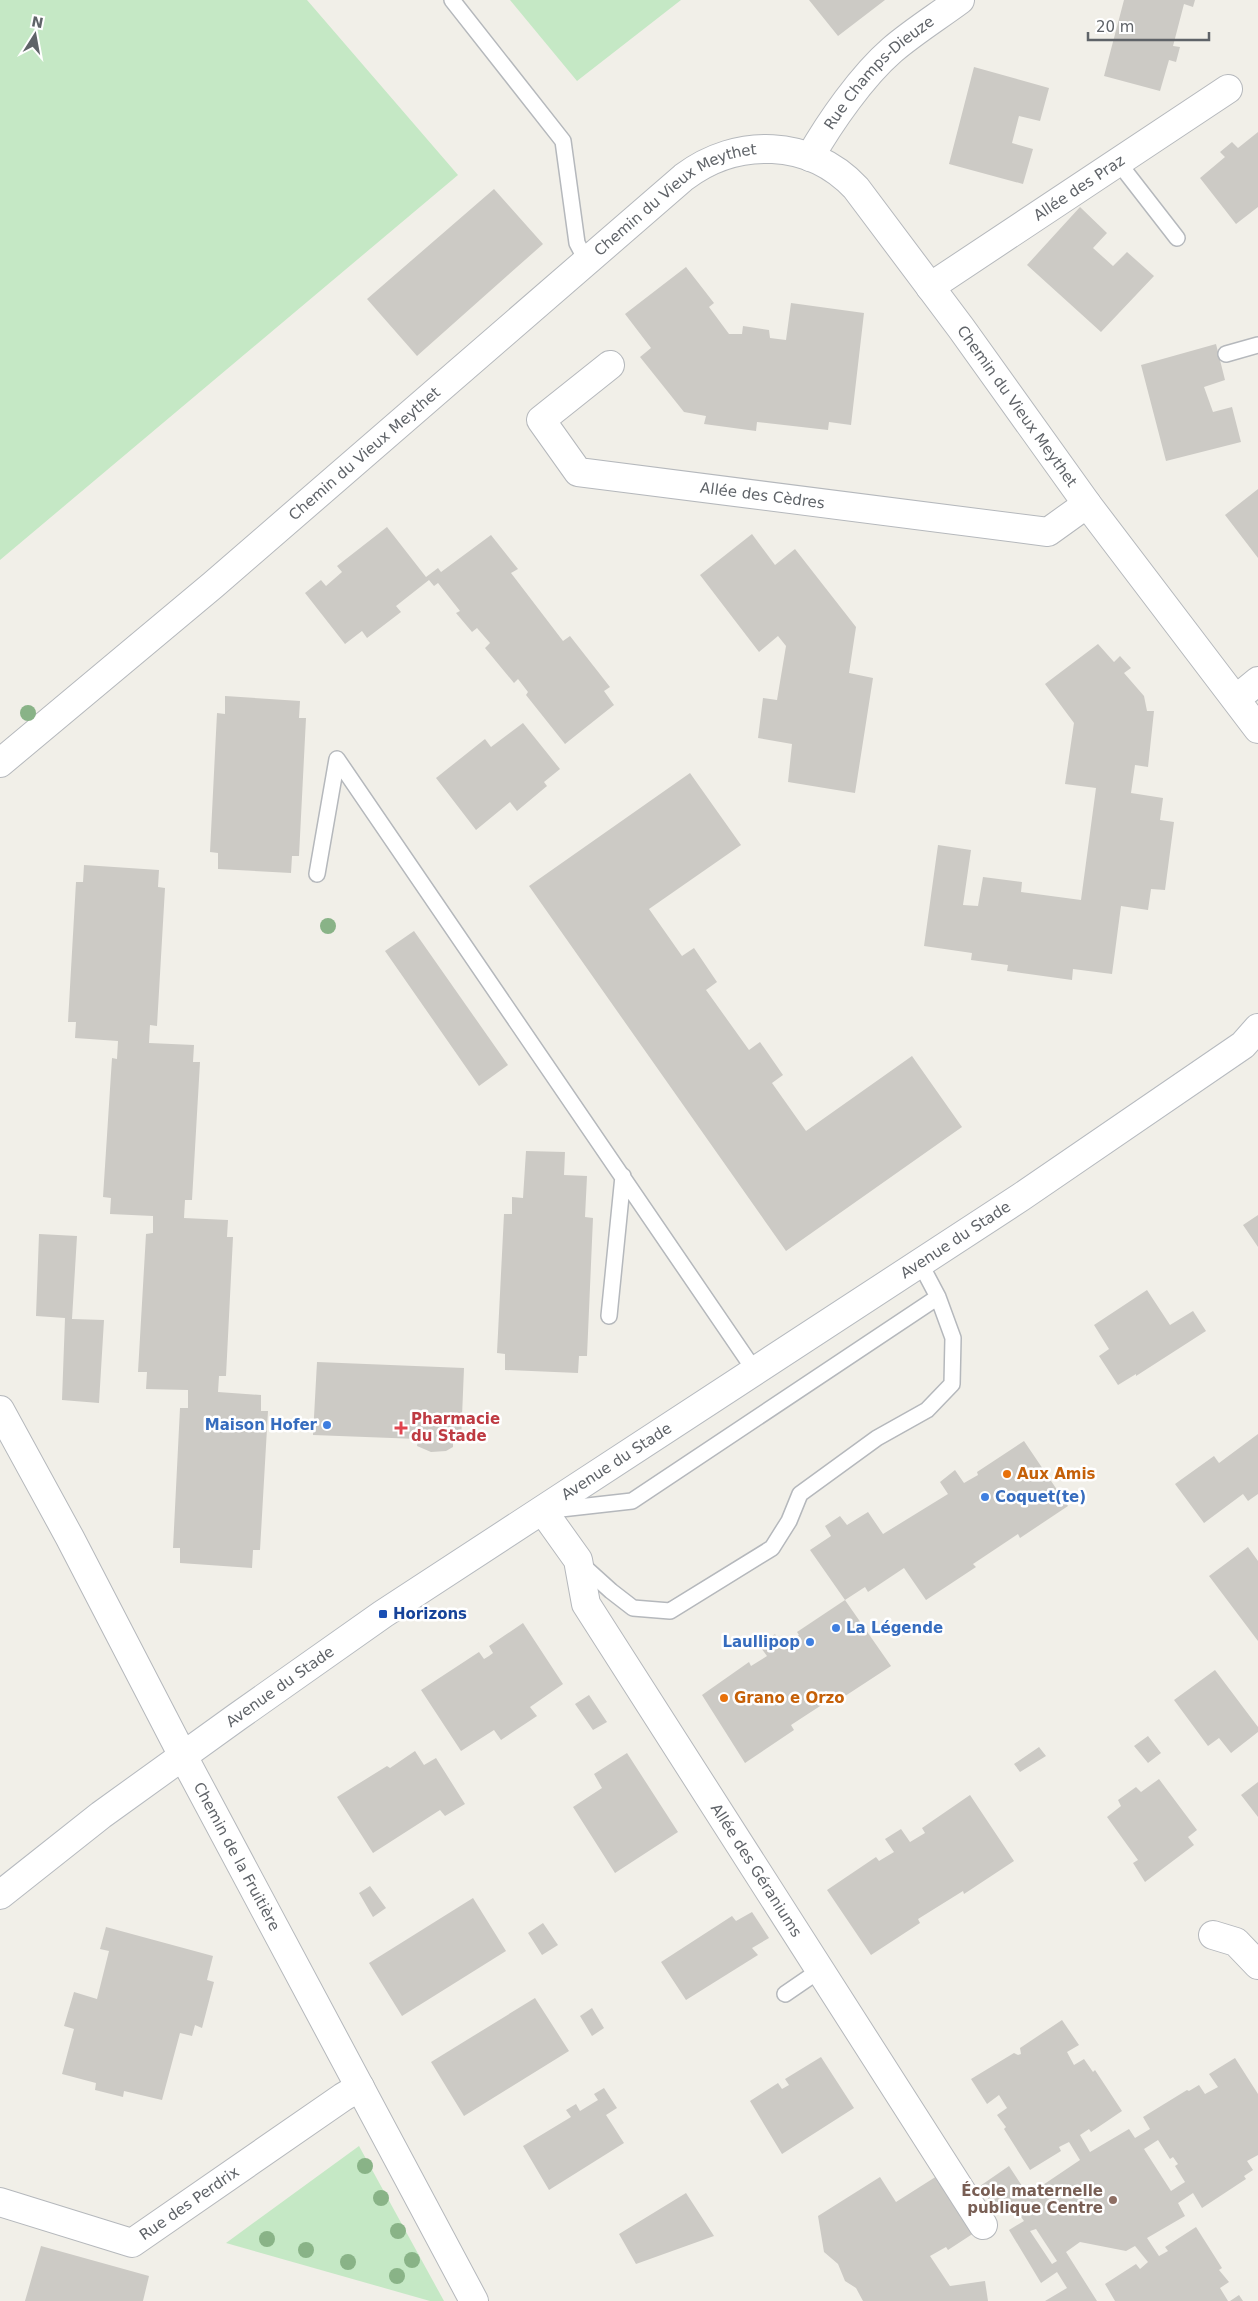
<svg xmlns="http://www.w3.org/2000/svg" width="1258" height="2301" viewBox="0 0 1258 2301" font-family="'DejaVu Sans',sans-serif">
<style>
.green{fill:#c5e8c5}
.building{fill:#cccac5;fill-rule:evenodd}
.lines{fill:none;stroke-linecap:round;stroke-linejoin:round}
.service-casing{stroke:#b5b8bc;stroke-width:18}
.minor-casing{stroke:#b5b8bc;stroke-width:30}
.tertiary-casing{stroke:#b5b8bc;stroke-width:30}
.secondary-casing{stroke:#b6babf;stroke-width:30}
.service{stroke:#fff;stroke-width:15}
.minor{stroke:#fff;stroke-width:28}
.tertiary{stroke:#fff;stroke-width:28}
.secondary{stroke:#fff;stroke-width:28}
.tree{fill:#89b387}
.shop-dot{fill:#3f7fe0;stroke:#fff;stroke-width:2}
.health-dot{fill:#e0444e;stroke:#fff;stroke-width:2}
.food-dot{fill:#e8710a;stroke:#fff;stroke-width:2}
.transit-dot{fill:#1a4fb4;stroke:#fff;stroke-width:2}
.education-dot{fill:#8d6e63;stroke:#fff;stroke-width:2}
.labels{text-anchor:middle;stroke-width:5;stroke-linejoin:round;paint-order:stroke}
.street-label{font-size:15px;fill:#5f6368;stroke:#fff}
.health-label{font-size:15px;font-weight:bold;fill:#be3a42;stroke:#fff;text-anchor:start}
.shop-label{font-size:15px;font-weight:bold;fill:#366cbe;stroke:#fff;text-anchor:end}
.food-label{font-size:15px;font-weight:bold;fill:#c56008;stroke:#fff;text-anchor:start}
.transit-label{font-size:15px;font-weight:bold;fill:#164399;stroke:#fff;text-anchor:start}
.education-label{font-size:15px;font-weight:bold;fill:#785e54;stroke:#fff;text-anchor:end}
</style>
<rect width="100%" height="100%" fill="#f1efe8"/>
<!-- green -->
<path class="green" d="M 0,0 L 307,0 L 458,175 L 0,560 Z
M 510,0 L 681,0 L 577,81 Z
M 359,2146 L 444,2301 L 430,2301 L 226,2243 Z"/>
<!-- building -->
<path class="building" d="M 809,0 L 885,0 L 838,36 Z
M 1124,0 L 1195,0 L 1193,7 L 1184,4 L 1173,46 L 1180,47 L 1176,62 L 1169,60 L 1160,91 L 1104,76 Z
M 974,67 L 1049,88 L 1040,121 L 1019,116 L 1012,143 L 1033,149 L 1023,184 L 949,164 Z
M 1258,132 L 1258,207 L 1236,224 L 1200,178 L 1225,157 L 1220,152 L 1232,142 L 1238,148 Z
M 494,189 L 543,244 L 417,356 L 367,299 Z
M 1080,207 L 1107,233 L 1093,248 L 1113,266 L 1127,252 L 1154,276 L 1101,332 L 1027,265 Z
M 686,267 L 714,303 L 709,307 L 729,334 L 742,334 L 743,326 L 769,330 L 770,338 L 786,340 L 791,303 L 864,313 L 851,425 L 829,422 L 828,430 L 757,422 L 756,431 L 704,424 L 706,416 L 684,412 L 640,357 L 651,348 L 625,314 Z
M 1216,344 L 1225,380 L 1204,387 L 1213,412 L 1232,407 L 1241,442 L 1166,461 L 1141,365 Z
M 1258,489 L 1258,558 L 1225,515 Z
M 387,527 L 426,577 L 438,568 L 441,572 L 491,535 L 518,569 L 511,573 L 563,641 L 570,636 L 610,687 L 604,691 L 614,705 L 565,744 L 526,695 L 528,692 L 518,679 L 514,683 L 485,648 L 490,643 L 477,628 L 472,632 L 456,613 L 460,611 L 438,583 L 434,586 L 429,580 L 396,606 L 401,612 L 367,638 L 362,631 L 345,644 L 305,593 L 321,580 L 326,586 L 342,572 L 337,566 Z
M 752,534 L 775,565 L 795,549 L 856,627 L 849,673 L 873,678 L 855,793 L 788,782 L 792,744 L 758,738 L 763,698 L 777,700 L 786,646 L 778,636 L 759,652 L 700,575 Z
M 1098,644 L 1114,662 L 1120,656 L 1131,668 L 1124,673 L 1144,696 L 1147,711 L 1154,711 L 1148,767 L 1135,765 L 1131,793 L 1163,798 L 1160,820 L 1174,822 L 1165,890 L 1151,889 L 1148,910 L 1121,906 L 1112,974 L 1073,969 L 1072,980 L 1007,971 L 1008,965 L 971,960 L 972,953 L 924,946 L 938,845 L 971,850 L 963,905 L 978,906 L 983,877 L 1022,882 L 1021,892 L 1081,900 L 1096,788 L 1065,784 L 1074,723 L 1045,684 Z
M 225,696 L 300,701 L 299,718 L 306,718 L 299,856 L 292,856 L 291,873 L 218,869 L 218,853 L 210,852 L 217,713 L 225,714 Z
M 523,723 L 560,769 L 544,782 L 547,786 L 517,811 L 510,802 L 476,830 L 436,778 L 485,739 L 491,747 Z
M 690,773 L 741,845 L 649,909 L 682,956 L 694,948 L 717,982 L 706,990 L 749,1050 L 760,1042 L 783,1075 L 772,1083 L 806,1131 L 912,1056 L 962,1127 L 786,1251 L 529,886 Z
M 84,865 L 159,870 L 158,887 L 165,888 L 157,1026 L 150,1025 L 149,1043 L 194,1045 L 193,1062 L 200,1062 L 192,1200 L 185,1200 L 184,1218 L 228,1220 L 227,1237 L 233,1237 L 226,1376 L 219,1376 L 218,1392 L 261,1395 L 261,1411 L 268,1411 L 260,1550 L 253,1550 L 252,1568 L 180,1563 L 180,1548 L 173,1548 L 180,1408 L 188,1408 L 188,1390 L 146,1389 L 147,1372 L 138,1372 L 146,1234 L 153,1233 L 153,1216 L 110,1214 L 111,1198 L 103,1197 L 112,1058 L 117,1059 L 118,1041 L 75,1038 L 76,1022 L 68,1022 L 76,882 L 83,882 Z
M 414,931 L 508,1065 L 479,1086 L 385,951 Z
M 526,1151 L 565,1152 L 564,1175 L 587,1176 L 585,1217 L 593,1218 L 587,1356 L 579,1356 L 578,1373 L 505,1370 L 505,1354 L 497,1353 L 504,1214 L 512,1214 L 512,1197 L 523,1198 Z
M 1258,1215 L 1258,1247 L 1243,1225 Z
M 39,1234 L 77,1236 L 72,1319 L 104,1320 L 99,1403 L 62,1400 L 65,1318 L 36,1316 Z
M 1147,1290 L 1170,1325 L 1193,1311 L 1206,1331 L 1136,1376 L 1136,1374 L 1118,1385 L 1099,1356 L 1109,1349 L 1094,1325 Z
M 317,1362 L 464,1368 L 461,1441 L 453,1440 L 453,1447 L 446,1451 L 431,1452 L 417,1446 L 418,1439 L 313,1435 Z
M 1258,1434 L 1258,1494 L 1248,1501 L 1243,1494 L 1204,1523 L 1175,1484 L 1214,1456 L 1219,1463 Z
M 1024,1441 L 1068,1506 L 1020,1538 L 1018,1534 L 973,1564 L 976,1567 L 926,1600 L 904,1568 L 868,1592 L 865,1587 L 845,1600 L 810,1550 L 831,1536 L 825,1526 L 840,1516 L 847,1525 L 868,1512 L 883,1534 L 948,1494 L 940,1482 L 955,1470 L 964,1483 L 978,1475 L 977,1472 Z
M 1248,1547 L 1258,1561 L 1258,1641 L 1209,1576 Z
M 845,1600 L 891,1666 L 839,1700 L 837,1695 L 791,1725 L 794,1730 L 745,1763 L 702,1695 L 749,1662 L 751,1666 L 767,1656 L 759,1645 L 775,1634 L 782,1646 L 799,1635 L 797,1632 Z
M 523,1623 L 563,1684 L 530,1707 L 537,1716 L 501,1740 L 494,1730 L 461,1751 L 421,1690 L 479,1652 L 484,1659 L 489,1656 L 493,1653 L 489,1646 Z
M 1215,1670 L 1258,1727 L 1258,1732 L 1231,1753 L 1219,1738 L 1208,1746 L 1174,1700 Z
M 589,1695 L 607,1722 L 593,1730 L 575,1704 Z
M 1148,1736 L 1161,1753 L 1148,1763 L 1134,1746 Z
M 1039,1747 L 1046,1756 L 1020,1772 L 1014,1764 Z
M 415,1751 L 424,1765 L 436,1758 L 465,1804 L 445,1816 L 440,1810 L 373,1853 L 337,1797 L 387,1766 L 390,1768 Z
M 627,1753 L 678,1832 L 615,1873 L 573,1807 L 602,1788 L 594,1774 Z
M 1159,1779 L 1197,1830 L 1188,1837 L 1194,1845 L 1145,1882 L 1133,1863 L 1138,1860 L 1107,1817 L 1121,1806 L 1118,1800 L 1136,1787 L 1141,1792 Z
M 1258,1782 L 1258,1817 L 1241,1795 Z
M 970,1795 L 1014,1861 L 964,1894 L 963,1891 L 918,1919 L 920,1923 L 871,1955 L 827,1890 L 876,1857 L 879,1861 L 894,1852 L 885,1839 L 901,1829 L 910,1842 L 925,1833 L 922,1828 Z
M 370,1886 L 386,1908 L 373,1917 L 359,1893 Z
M 473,1898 L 506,1951 L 402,2016 L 369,1963 Z
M 752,1912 L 769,1938 L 752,1948 L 758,1955 L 686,2000 L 661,1962 L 732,1916 L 736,1921 Z
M 543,1923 L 558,1945 L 542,1955 L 528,1933 Z
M 106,1927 L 213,1956 L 207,1980 L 214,1982 L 202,2028 L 195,2025 L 192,2036 L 180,2033 L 162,2100 L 124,2091 L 123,2097 L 95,2090 L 96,2083 L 62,2074 L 74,2029 L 64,2026 L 74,1992 L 97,1999 L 109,1951 L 100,1949 Z
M 535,1998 L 569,2051 L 464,2116 L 431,2062 Z
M 592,2008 L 604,2028 L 592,2036 L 580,2016 Z
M 1062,2020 L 1079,2045 L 1067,2052 L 1074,2065 L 1084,2059 L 1093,2072 L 1095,2070 L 1122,2111 L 1091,2132 L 1089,2129 L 1080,2135 L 1090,2152 L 1129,2129 L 1135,2138 L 1150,2129 L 1143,2117 L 1187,2090 L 1189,2091 L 1199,2085 L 1205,2094 L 1218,2087 L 1209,2074 L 1235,2058 L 1258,2094 L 1258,2155 L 1247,2161 L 1253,2170 L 1244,2176 L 1246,2179 L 1202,2208 L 1193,2193 L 1178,2203 L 1185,2216 L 1147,2238 L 1159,2256 L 1168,2251 L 1165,2247 L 1196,2227 L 1222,2268 L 1219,2270 L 1229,2282 L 1220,2288 L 1228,2301 L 1115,2301 L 1105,2284 L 1136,2264 L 1140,2269 L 1148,2262 L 1135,2246 L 1126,2251 L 1080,2242 L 1066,2252 L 1097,2301 L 1045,2301 L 1067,2288 L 1057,2272 L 1041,2283 L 1009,2230 L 1024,2221 L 1012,2204 L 998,2214 L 980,2186 L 1009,2166 L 1028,2195 L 1080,2160 L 1069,2142 L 1059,2147 L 1061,2151 L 1030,2170 L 1004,2129 L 1006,2127 L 997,2115 L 1007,2108 L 999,2095 L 987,2104 L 971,2079 L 1014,2053 L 1018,2055 L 1021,2054 L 1020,2048 ZM 1158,2140 L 1170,2159 L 1173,2157 L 1178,2164 L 1175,2166 L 1185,2182 L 1171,2191 L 1144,2149 ZM 1036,2229 L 1057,2261 L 1052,2264 L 1030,2231 Z
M 821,2057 L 854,2108 L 782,2154 L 750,2101 L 778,2083 L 782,2089 L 789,2085 L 785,2079 Z
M 604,2088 L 617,2108 L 606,2115 L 624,2143 L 549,2190 L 523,2146 L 571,2117 L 566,2110 L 576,2104 L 580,2111 L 598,2100 L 594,2094 Z
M 937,2176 L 974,2233 L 948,2250 L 946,2247 L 930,2256 L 950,2286 L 985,2281 L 988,2301 L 863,2301 L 856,2288 L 845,2281 L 838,2264 L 824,2252 L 818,2216 L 880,2177 L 896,2202 Z
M 686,2193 L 714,2236 L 636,2264 L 619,2234 Z
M 41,2246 L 149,2276 L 143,2301 L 25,2301 Z
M 1239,2295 L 1243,2301 L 1230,2301 Z"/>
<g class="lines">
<!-- service casing -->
<g class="service-casing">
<path id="service" d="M 452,0 L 563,141 L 577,243 L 587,262
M 1118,162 L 1177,238
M 1226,354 L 1258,345
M 317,874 L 337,759 L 755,1371
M 609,1316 L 623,1176
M 552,1510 L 632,1501 L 938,1297
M 580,1563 L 611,1591 L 633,1608 L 670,1611 L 772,1548 L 789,1521 L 800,1494 L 877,1438 L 927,1410 L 952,1384 L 953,1338 L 938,1297 L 920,1263
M 785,1994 L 820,1970"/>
</g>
<!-- minor casing -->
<g class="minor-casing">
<g id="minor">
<path id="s1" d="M 810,157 C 830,122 862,76 892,50 C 913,32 937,17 960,0"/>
<path id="s2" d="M 930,287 L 1228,89"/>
<path id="s3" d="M 610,365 L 541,420 L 578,472 L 1048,532 L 1087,504"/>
<path d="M 1236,699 L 1258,681"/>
<path id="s4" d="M 0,763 L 213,585 L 684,177 C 737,137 810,139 856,188 L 961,328 L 1087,504 L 1258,729"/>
<path d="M 0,1410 L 70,1538 L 183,1756"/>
<path id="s5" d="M 543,1511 L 578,1560 L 586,1604 L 983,2225"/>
<path d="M 1213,1935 L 1236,1942 L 1258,1965"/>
<path id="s6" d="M 0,2202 L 132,2243 L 343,2097 L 360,2087"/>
</g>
</g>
<!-- tertiary casing -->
<g class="tertiary-casing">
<g id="tertiary">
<path id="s7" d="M 183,1756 L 474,2301"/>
</g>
</g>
<!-- secondary casing -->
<g class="secondary-casing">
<g id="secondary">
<path id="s8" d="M 0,1895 L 101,1815 L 237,1717 L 383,1614 L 1021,1197 L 1243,1045 L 1258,1028"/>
</g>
</g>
<!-- service -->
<use href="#service" class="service"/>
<!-- minor -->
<use href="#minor" class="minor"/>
<!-- tertiary -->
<use href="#tertiary" class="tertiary"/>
<!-- secondary -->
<use href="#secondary" class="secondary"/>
</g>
<!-- trees -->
<g class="tree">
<circle cx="28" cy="713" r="8"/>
<circle cx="328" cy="926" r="8"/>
<circle cx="365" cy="2166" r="8"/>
<circle cx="381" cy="2198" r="8"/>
<circle cx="398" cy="2231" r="8"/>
<circle cx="267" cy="2239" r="8"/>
<circle cx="306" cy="2250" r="8"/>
<circle cx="412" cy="2260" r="8"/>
<circle cx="348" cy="2262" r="8"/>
<circle cx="397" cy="2276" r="8"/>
</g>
<!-- markers -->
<g class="shop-dot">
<circle cx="327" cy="1425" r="5"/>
<circle cx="985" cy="1497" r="5"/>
<circle cx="836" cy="1628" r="5"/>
<circle cx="810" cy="1642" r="5"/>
</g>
<path class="health-dot" d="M398.5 1420.5h5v5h5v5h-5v5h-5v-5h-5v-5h5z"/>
<g class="food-dot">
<circle cx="1007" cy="1474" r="5"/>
<circle cx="724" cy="1698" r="5"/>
</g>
<rect class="transit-dot" x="378" y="1609" width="10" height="10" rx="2.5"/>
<circle class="education-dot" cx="1113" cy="2200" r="5"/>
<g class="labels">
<!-- street labels -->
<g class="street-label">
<text dy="5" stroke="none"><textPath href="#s1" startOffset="110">Rue Champs-Dieuze</textPath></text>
<text dy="5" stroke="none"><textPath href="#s2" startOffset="179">Allée des Praz</textPath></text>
<text dy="5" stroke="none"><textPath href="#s4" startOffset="882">Chemin du Vieux Meythet</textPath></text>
<text dy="5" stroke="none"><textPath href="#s4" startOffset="1361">Chemin du Vieux Meythet</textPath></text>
<text dy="5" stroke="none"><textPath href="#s4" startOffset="478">Chemin du Vieux Meythet</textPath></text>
<text dy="5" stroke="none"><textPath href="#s3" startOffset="338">Allée des Cèdres</textPath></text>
<text dy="5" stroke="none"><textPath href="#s8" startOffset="1159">Avenue du Stade</textPath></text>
<text dy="5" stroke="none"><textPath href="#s8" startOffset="754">Avenue du Stade</textPath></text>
<text dy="5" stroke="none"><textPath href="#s8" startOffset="349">Avenue du Stade</textPath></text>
<text dy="5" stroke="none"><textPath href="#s7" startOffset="114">Chemin de la Fruitière</textPath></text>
<text dy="5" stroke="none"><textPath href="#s5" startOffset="421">Allée des Géraniums</textPath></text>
<text dy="5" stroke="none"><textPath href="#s6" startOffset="208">Rue des Perdrix</textPath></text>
</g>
<!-- health labels -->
<g class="health-label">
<text x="411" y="1424">Pharmacie<tspan x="411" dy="17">du Stade</tspan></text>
</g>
<!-- shop labels -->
<g class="shop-label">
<text x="317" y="1430">Maison Hofer</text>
<text x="995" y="1502" text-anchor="start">Coquet(te)</text>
<text x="846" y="1633" text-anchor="start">La Légende</text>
<text x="800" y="1647">Laullipop</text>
</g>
<!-- food labels -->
<g class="food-label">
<text x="1017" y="1479">Aux Amis</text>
<text x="734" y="1703">Grano e Orzo</text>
</g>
<!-- transit labels -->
<g class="transit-label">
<text x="393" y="1619">Horizons</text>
</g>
<!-- education labels -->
<g class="education-label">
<text x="1103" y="2196">École maternelle<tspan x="1103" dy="17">publique Centre</tspan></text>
</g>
</g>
<!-- north arrow -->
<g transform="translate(35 35) rotate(11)" stroke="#ffffff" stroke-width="4" paint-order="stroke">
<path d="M0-4L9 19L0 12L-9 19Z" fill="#5f6368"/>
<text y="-8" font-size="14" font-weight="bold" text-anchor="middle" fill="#5f6368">N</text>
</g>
<!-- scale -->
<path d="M1088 32v8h121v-8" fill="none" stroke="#5f6368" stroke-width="2.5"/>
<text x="1096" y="32" font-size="15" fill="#5f6368" stroke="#ffffff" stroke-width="4" paint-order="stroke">20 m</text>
</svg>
